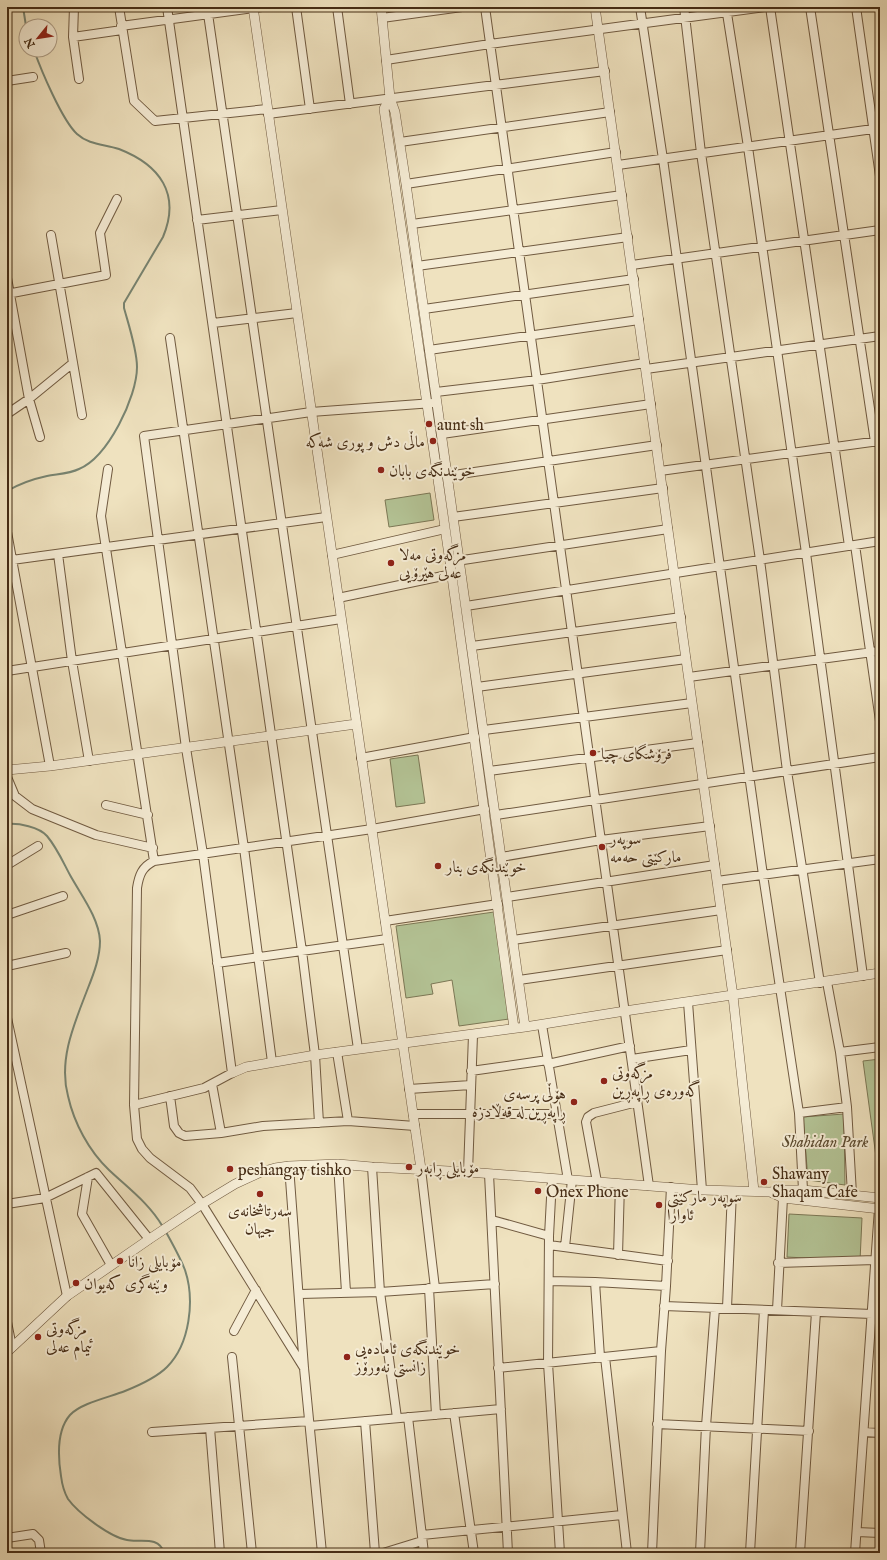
<svg xmlns="http://www.w3.org/2000/svg" width="887" height="1560" viewBox="0 0 887 1560" font-family="'IM FELL English',Amiri,serif">
<style>
.green{fill:#b4c496;stroke:#7c7856}
.lines{fill:none;stroke-linecap:round;stroke-linejoin:round}
.stream{stroke:#788471;stroke-width:2}
.minor-casing{stroke:#705a40;stroke-width:10}
.tertiary-casing{stroke:#705a40;stroke-width:10}
.minor{stroke:#f5ecd5;stroke-width:8}
.tertiary{stroke:#f5ecd5;stroke-width:9}
.poi-dot{fill:#8f2418;stroke:#f5ecd5;stroke-width:1.5}
.labels{text-anchor:middle;stroke-width:4;stroke-linejoin:round;paint-order:stroke}
.poi-label{font-size:16px;fill:#452c15;stroke:#f5ecd5;text-anchor:start}
.park-label{font-size:16px;font-style:italic;fill:#5b4a2f;stroke:#f5ecd5}
</style>
<rect width="100%" height="100%" fill="#efe2bf"/>
<filter id="stains"><feTurbulence type="fractalNoise" baseFrequency=".005" numOctaves="4"/><feColorMatrix values="0 0 0 0 .2 0 0 0 0 .09 0 0 0 0 .02 0 0 0 .5 -.17"/></filter>
<radialGradient id="worn" r=".72"><stop offset=".6" stop-color="#630" stop-opacity="0"/><stop offset="1" stop-color="#630" stop-opacity=".3"/></radialGradient>
<!-- green -->
<path class="green" d="M 430,493 L 434,520 L 389,527 L 385,500 Z
M 418,755 L 425,803 L 396,807 L 390,759 Z
M 494,912 L 509,1019 L 459,1026 L 452,980 L 431,984 L 433,994 L 406,998 L 396,926 Z
M 880,1059 L 880,1163 L 877,1164 L 863,1061 Z
M 844,1114 L 845,1185 L 808,1180 L 803,1117 Z
M 789,1214 L 862,1218 L 860,1261 L 787,1257 Z"/>
<g class="lines">
<!-- stream -->
<path class="stream" d="M 23,7 L 26,26
M 7,491 C 19,484 33,479 47,476 C 57,474 69,474 79,469 C 108,457 137,397 137,367 C 137,350 129,326 124,308 L 124,303 L 163,237 C 181,194 160,165 119,149 C 104,144 89,145 77,134 C 62,120 41,70 34,50
M 7,824 C 19,823 39,827 47,836 C 57,848 63,862 70,875 C 81,895 99,918 100,941 C 100,957 94,973 88,988 C 75,1022 58,1059 68,1096 C 74,1123 89,1151 109,1170 C 128,1188 149,1203 163,1227
M 164,1553 C 159,1535 139,1543 127,1540 C 110,1537 78,1513 68,1499 C 64,1492 62,1484 61,1476 C 58,1457 56,1431 70,1415 C 81,1403 110,1397 125,1391 C 140,1385 156,1378 167,1367 C 190,1344 195,1300 185,1270 C 180,1257 173,1245 166,1232"/>
<!-- minor casing -->
<g class="minor-casing">
<path id="minor" d="M 74,7 L 73,37 L 79,79
M 119,7 L 134,101 L 155,121 L 267,109
M 167,7 L 302,951 L 315,1055 L 319,1123
M 207,7 L 358,1049
M 296,7 L 310,109
M 337,7 L 350,104
M 485,7 L 649,1186
M 640,7 L 663,159 L 763,875 L 799,1113 L 803,1190
M 684,7 L 701,153 L 760,560 L 787,771 L 820,983
M 726,7 L 748,147 L 806,553 L 863,976
M 770,7 L 849,546
M 810,7 L 875,442
M 856,7 L 880,176
M 382,18 L 462,7
M 121,26 L 262,7
M 73,37 L 122,30
M 386,60 L 490,44 L 765,7
M 7,81 L 33,77
M 268,114 L 605,71
M 400,142 L 610,112
M 618,165 L 880,128
M 406,184 L 616,152
M 197,220 L 282,210
M 412,224 L 622,195
M 51,235 L 82,415
M 632,265 L 880,230
M 417,266 L 628,237
M 7,278 L 29,399 L 40,437
M 7,294 L 106,275 L 100,233 L 117,199
M 424,309 L 634,279
M 213,323 L 297,313
M 170,338 L 244,848 L 272,1062
M 429,350 L 639,320
M 646,369 L 880,336
M 436,392 L 537,380 L 645,363
M 7,414 L 29,399 L 73,363
M 442,434 L 651,404
M 108,469 L 101,516 L 154,861
M 660,471 L 879,441
M 447,476 L 657,445
M 453,517 L 663,488
M 7,532 L 50,766
M 855,545 L 880,721
M 58,554 L 72,661 L 89,761
M 332,555 L 445,529
M 12,560 L 326,517
M 450,562 L 668,529
M 338,598 L 457,573
M 466,606 L 880,541
M 472,646 L 681,617
M 7,671 L 341,619
M 689,677 L 880,651
M 477,687 L 686,659
M 484,730 L 692,703
M 361,758 L 475,737
M 489,771 L 698,743
M 7,777 L 15,796 L 32,809 L 96,835 L 153,848
M 106,805 L 148,815
M 496,815 L 880,757
M 501,857 L 601,840 L 710,826
M 7,865 L 38,846
M 717,881 L 880,859
M 507,897 L 715,865
M 7,915 L 63,896
M 385,921 L 498,904
M 513,940 L 721,910
M 217,963 L 387,939
M 7,966 L 66,953
M 519,980 L 727,950
M 827,982 L 840,1052 L 847,1107 L 852,1194
M 688,1002 L 702,1190
M 7,1018 L 67,1296
M 542,1025 L 568,1180
M 337,1052 L 348,1121
M 840,1052 L 880,1047
M 632,1059 L 691,1050
M 548,1064 L 630,1046
M 471,1071 L 548,1060
M 212,1084 L 221,1133
M 409,1089 L 471,1085
M 170,1096 L 174,1126 L 179,1133 L 185,1136 L 221,1133 L 263,1126 L 348,1121 L 415,1126
M 134,1105 L 204,1088 L 232,1073 L 203,854 L 186,748 L 144,436 L 311,412 L 433,403
M 799,1113 L 847,1107
M 413,1114 L 557,1114
M 338,1164 L 346,1292
M 289,1166 L 304,1368 L 322,1553
M 372,1167 L 380,1292 L 397,1418
M 421,1169 L 435,1288
M 468,1172 L 473,1035
M 489,1174 L 508,1553
M 88,1177 L 82,1214 L 111,1265
M 552,1179 L 549,1236 L 548,1363 L 560,1553
M 597,1182 L 586,1122 L 588,1117 L 594,1113 L 637,1102
M 7,1204 L 45,1198 L 96,1173 L 149,1239
M 492,1220 L 549,1236
M 549,1245 L 668,1261
M 565,1247 L 572,1180
M 618,1255 L 620,1184
M 778,1263 L 875,1260
M 549,1281 L 595,1282 L 666,1286
M 595,1282 L 600,1357
M 429,1288 L 436,1415
M 300,1294 L 380,1292 L 495,1284
M 664,1306 L 872,1314
M 727,1308 L 732,1191
M 777,1310 L 783,1198
M 7,1322 L 12,1347
M 234,1331 L 256,1290
M 232,1357 L 252,1553
M 605,1357 L 627,1553
M 304,1368 L 202,1204 L 190,1188 L 150,1158 L 142,1149 L 137,1139 L 134,1105 L 137,888 C 139,875 142,867 154,861 L 372,829 L 485,809
M 498,1368 L 661,1351
M 454,1413 L 474,1553
M 408,1417 L 424,1553
M 365,1421 L 375,1553
M 657,1424 L 809,1431
M 310,1426 L 501,1409
M 210,1428 L 220,1553
M 152,1432 L 309,1421
M 864,1432 L 880,1433
M 857,1532 L 880,1533
M 422,1535 L 622,1515
M 7,1538 L 33,1534 L 39,1540 L 41,1553
M 383,1553 L 422,1541
M 652,1553 L 661,1351 L 666,1286 L 671,1187
M 700,1553 L 706,1426 L 715,1308
M 750,1553 L 764,1310
M 800,1553 L 816,1312
M 855,1553 L 879,1208"/>
</g>
<!-- tertiary casing -->
<g class="tertiary-casing">
<path id="tertiary" d="M 253,7 L 421,1169
M 381,7 L 390,98 L 395,112 L 406,184 L 525,1027
M 595,7 L 733,996 L 754,1191
M 390,98 L 384,109 L 450,562 L 514,1028
M 7,770 L 50,766 L 356,724
M 232,1073 L 246,1067 L 315,1055 L 525,1027 L 625,1011 L 880,973
M 770,1192 L 783,1198 L 880,1209
M 7,1352 L 67,1296 L 151,1238 L 202,1204 L 235,1184 L 261,1172 L 275,1168 L 289,1166 L 338,1164 L 372,1167 L 468,1172 L 702,1190 L 770,1192 L 785,1190 L 803,1190 L 880,1198"/>
</g>
<!-- minor -->
<use href="#minor" class="minor"/>
<!-- tertiary -->
<use href="#tertiary" class="tertiary"/>
</g>
<!-- markers -->
<g class="poi-dot">
<circle cx="429" cy="424" r="4"/>
<circle cx="433" cy="441" r="4"/>
<circle cx="381" cy="470" r="4"/>
<circle cx="391" cy="563" r="4"/>
<circle cx="593" cy="753" r="4"/>
<circle cx="602" cy="847" r="4"/>
<circle cx="438" cy="866" r="4"/>
<circle cx="604" cy="1081" r="4"/>
<circle cx="574" cy="1102" r="4"/>
<circle cx="409" cy="1167" r="4"/>
<circle cx="230" cy="1169" r="4"/>
<circle cx="764" cy="1182" r="4"/>
<circle cx="538" cy="1191" r="4"/>
<circle cx="260" cy="1194" r="4"/>
<circle cx="659" cy="1205" r="4"/>
<circle cx="120" cy="1261" r="4"/>
<circle cx="76" cy="1283" r="4"/>
<circle cx="38" cy="1337" r="4"/>
<circle cx="347" cy="1357" r="4"/>
</g>
<g class="labels">
<!-- poi labels -->
<g class="poi-label">
<text x="437" y="430">aunt sh</text>
<text x="425" y="447" text-anchor="end">ماڵی دش و پوری شەکە</text>
<text x="389" y="476">خوێندنگەی بابان</text>
<text x="399" y="560">مزگەوتی مەلا<tspan x="399" dy="18">عەلی هێرۆیی</tspan></text>
<text x="601" y="759">فرۆشگای چیا</text>
<text x="610" y="844">سوپەر<tspan x="610" dy="18">مارکێتی حەمە</tspan></text>
<text x="446" y="872">خوێندنگەی بنار</text>
<text x="612" y="1078">مزگەوتی<tspan x="612" dy="18">گەورەی ڕاپەڕین</tspan></text>
<text x="566" y="1099" text-anchor="end">هۆڵی پرسەی<tspan x="566" dy="18">ڕاپەڕین لە قەڵادزە</tspan></text>
<text x="417" y="1173">مۆبایلی ڕابەر</text>
<text x="238" y="1175">peshangay tishko</text>
<text x="772" y="1179">Shawany<tspan x="772" dy="18">Shaqam Cafe</tspan></text>
<text x="546" y="1197">Onex Phone</text>
<text x="667" y="1202">سوپەر مارکێتی<tspan x="667" dy="18">ئاوارا</tspan></text>
<text x="260" y="1216" text-anchor="middle">سەرتاشخانەی<tspan x="260" dy="18">جیهان</tspan></text>
<text x="128" y="1267">مۆبایلی زانا</text>
<text x="84" y="1289">وێنەگری کەیوان</text>
<text x="46" y="1334">مزگەوتی<tspan x="46" dy="18">ئیمام عەلی</tspan></text>
<text x="355" y="1354">خوێندنگەی ئامادەیی<tspan x="355" dy="18">زانستی نەورۆز</tspan></text>
</g>
<!-- park labels -->
<g class="park-label">
<text x="825" y="1147">Shahidan Park</text>
</g>
</g>
<!-- margin -->
<rect width="887" height="1560" fill="none" stroke="#efe2bf" stroke-width="24"/>
<rect x="8" y="8" width="871" height="1544" fill="none" stroke="#452c15" stroke-width="2"/>
<rect x="12" y="12" width="863" height="1536" fill="none" stroke="#452c15"/>
<!-- north arrow -->
<g transform="translate(38 38) rotate(240)"><circle r="19" fill="#f5ecd5" stroke="#af9f88"/>
<path d="M0-3L7 15L0 10L-7 15Z" fill="#8f2418"/>
<text y="-6" font-size="11" font-weight="bold" text-anchor="middle" fill="#452c15">N</text>
</g>
<rect width="100%" height="100%" filter="url(#stains)"/>
<rect width="100%" height="100%" fill="url(#worn)"/>
</svg>
